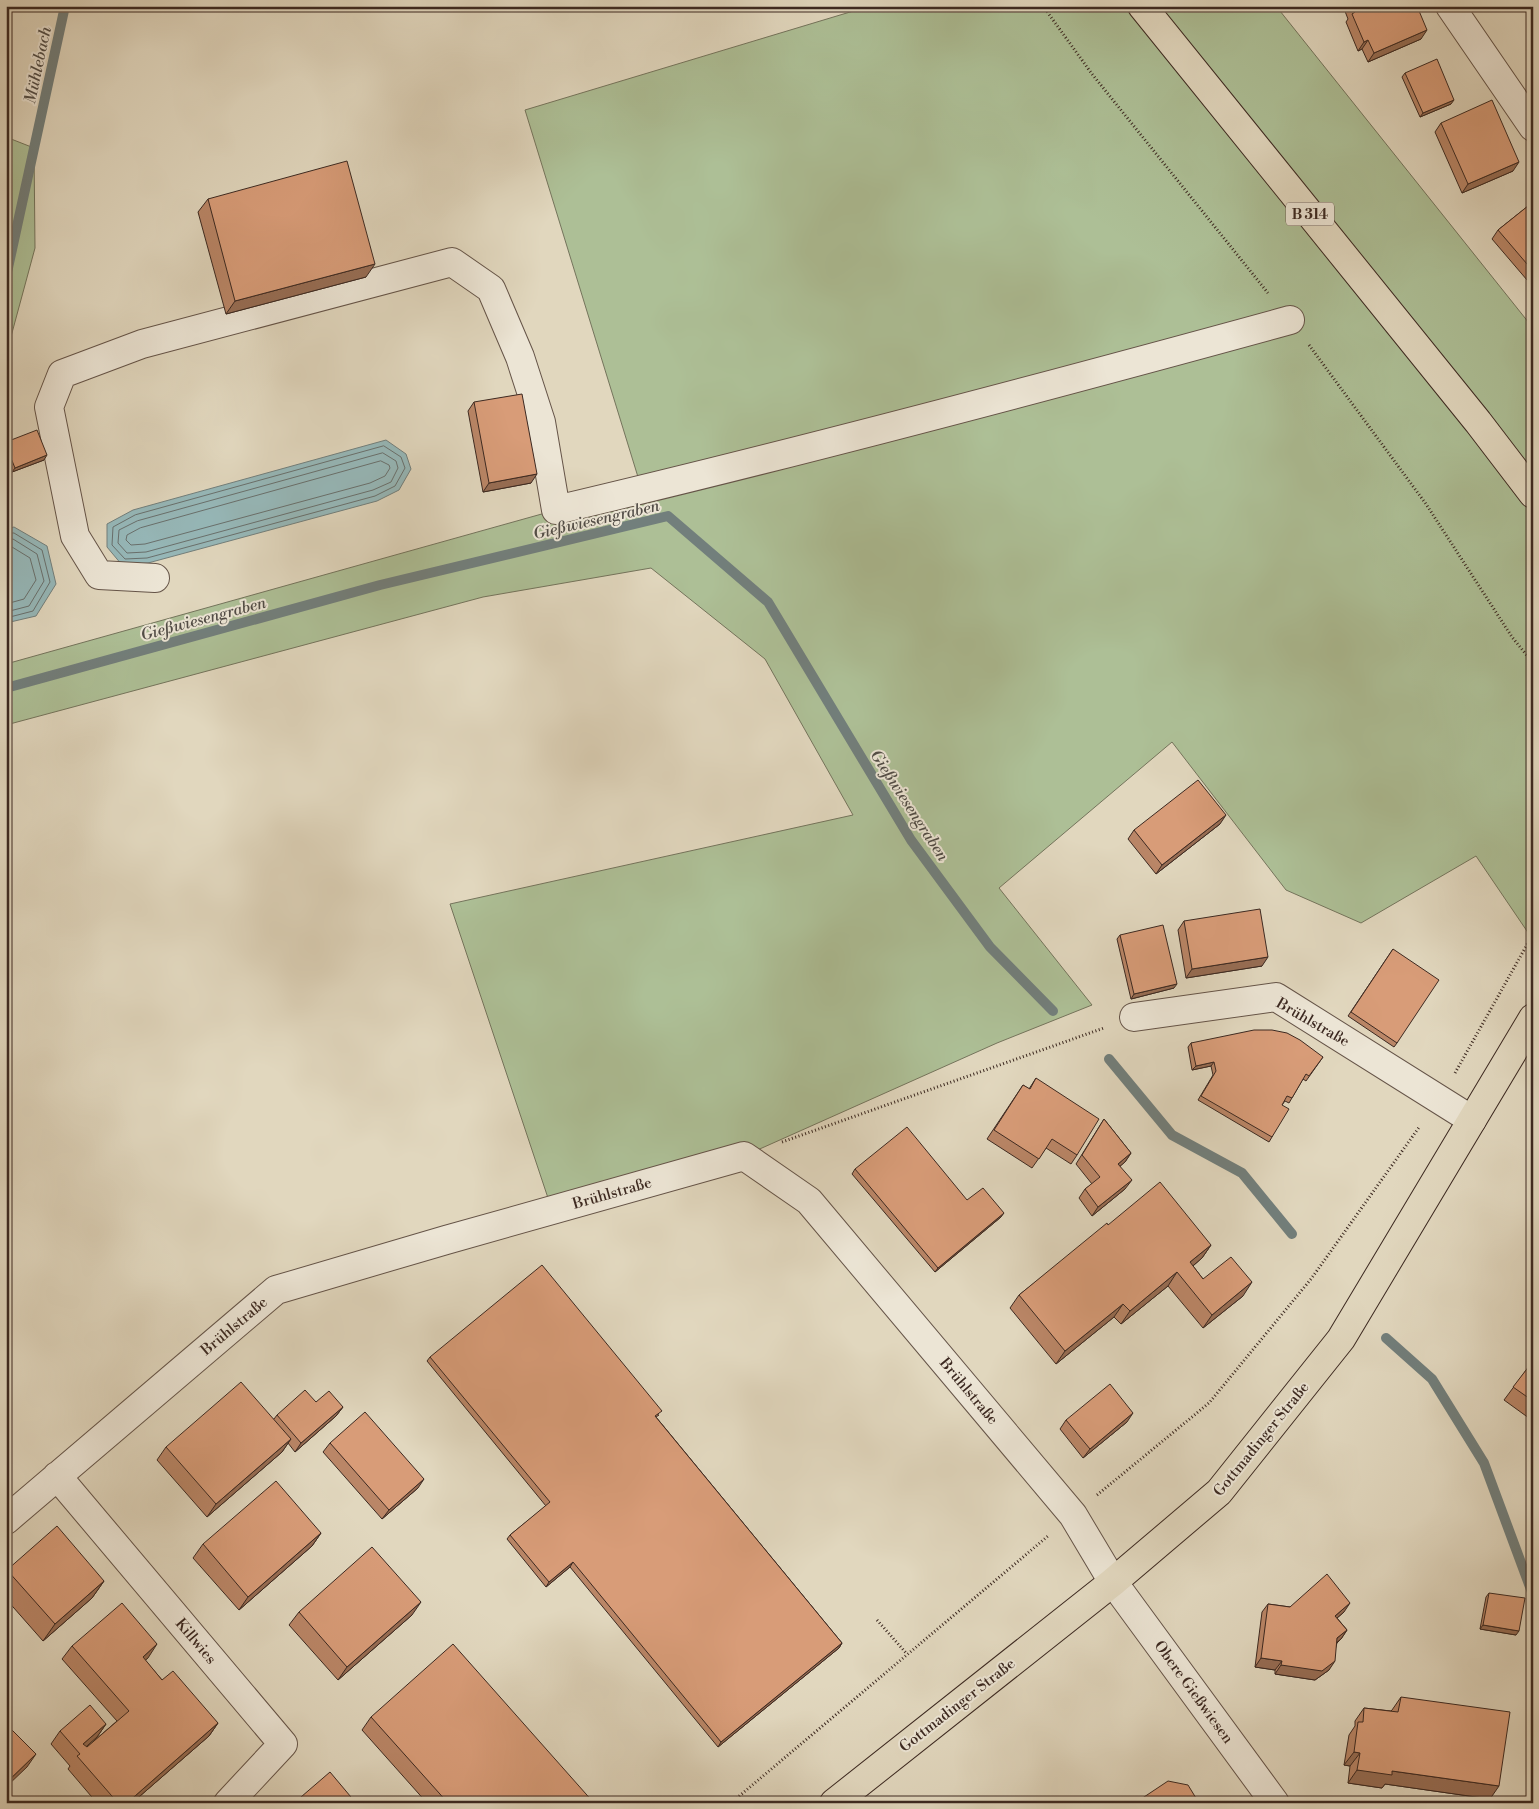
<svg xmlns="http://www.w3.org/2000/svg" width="1539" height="1809" viewBox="0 0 1539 1809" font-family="'Libre Bodoni',serif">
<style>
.green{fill:#adbf96;stroke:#74745c}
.water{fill:#96b8b9;stroke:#727f7c}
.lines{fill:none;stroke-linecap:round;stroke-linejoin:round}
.shore{stroke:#69706d;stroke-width:1}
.stream{stroke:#727f7c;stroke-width:10}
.minor-casing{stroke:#655448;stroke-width:30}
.major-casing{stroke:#3c2921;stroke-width:30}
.path{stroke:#3c2921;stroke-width:3;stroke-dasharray:1 2.5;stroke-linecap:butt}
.minor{stroke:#ece5d5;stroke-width:28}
.major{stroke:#e1d7be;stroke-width:28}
.wall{fill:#ba8667;stroke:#3c2921}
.shaded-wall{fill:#976d54;stroke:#3c2921}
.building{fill:#d89c78;stroke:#3c2921}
.labels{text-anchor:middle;stroke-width:4;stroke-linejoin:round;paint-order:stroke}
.shield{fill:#ece5d5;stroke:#716157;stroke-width:1}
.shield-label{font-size:14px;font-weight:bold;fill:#3c2921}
.street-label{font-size:15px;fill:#3c2921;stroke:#ece5d5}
.water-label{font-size:16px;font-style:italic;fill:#524d47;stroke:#ece5d5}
</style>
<rect width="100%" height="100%" fill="#e1d7be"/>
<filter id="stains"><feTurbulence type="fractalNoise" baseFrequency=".004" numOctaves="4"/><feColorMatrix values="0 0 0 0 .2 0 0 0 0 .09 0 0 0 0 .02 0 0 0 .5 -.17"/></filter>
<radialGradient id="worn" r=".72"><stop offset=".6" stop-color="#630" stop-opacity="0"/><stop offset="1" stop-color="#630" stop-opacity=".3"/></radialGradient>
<!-- green -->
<path class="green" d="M 870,6 L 1276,6 L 1533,328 L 1533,934 L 1531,937 L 1476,856 L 1361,923 L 1286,890 L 1172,742 L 999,888 L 1092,1005 L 997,1043 L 744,1156 L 552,1210 L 450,904 L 853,815 L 765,659 L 651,568 L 483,597 L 6,725 L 6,664 L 556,510 L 642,490 L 525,110 Z
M 6,137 L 34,148 L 35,248 L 6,355 Z"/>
<!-- water -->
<path class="water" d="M 386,440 L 406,454 L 411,469 L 399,490 L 377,501 L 148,563 L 122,565 L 107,547 L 107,524 L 133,510 Z
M 14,527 L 47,546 L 56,584 L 36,616 L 6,623 L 6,529 Z"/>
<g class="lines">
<!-- shore -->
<path class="shore" d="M 384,446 L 401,457 L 405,468 L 395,486 L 375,496 L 147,558 L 125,559 L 112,545 L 113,527 L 135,515 Z
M 383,453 L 396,461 L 398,468 L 391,482 L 373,490 L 146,552 L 127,553 L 118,543 L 119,530 L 137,521 Z
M 381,461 L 389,465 L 390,468 L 385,476 L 370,483 L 145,544 L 131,545 L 126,540 L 127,535 L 140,528 Z
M 6,533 L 14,533 L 42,550 L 50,582 L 33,611 L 6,618
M 6,540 L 13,539 L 37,554 L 44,581 L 29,606 L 6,612
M 6,547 L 12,547 L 30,558 L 36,580 L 24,599 L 6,604"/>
<!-- stream -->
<path class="stream" d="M 6,277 L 65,6
M 6,688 L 380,585 L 668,516 L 768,602 L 911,840 L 990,947 L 1053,1011
M 1109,1059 L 1172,1135 L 1242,1173 L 1292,1234
M 1386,1338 L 1432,1379 L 1484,1463 L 1533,1595"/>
<!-- minor casing -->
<g class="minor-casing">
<path id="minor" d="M 1450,6 L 1533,127
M 155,578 L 99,575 L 75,536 L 49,407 L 62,374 L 142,344 L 452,262 L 491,289 L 520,357 L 541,422 L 556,510 C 802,452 1046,387 1290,320
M 1134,1017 L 1276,997 L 1472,1120
M 57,1476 L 283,1744 L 228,1803
M 6,1520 L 276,1290 L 446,1240 L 744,1156 L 809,1201 L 1073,1515 L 1113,1582 L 1275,1803"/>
</g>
<!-- major casing -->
<g class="major-casing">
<path id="major" d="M 1142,6 L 1478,422 L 1533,494
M 834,1803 L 1113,1582 L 1219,1492 L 1341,1339 L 1533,1018"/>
</g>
<!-- path -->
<path class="path" d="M 1043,6 L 1092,74 L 1268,293
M 1309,345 L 1426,504 L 1512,637 L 1533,663
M 1455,1073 L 1533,934
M 782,1142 L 1104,1028
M 1097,1495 L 1209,1403 L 1311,1279 L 1420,1126
M 877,1620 L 907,1654
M 731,1803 L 1048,1536"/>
<!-- minor -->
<use href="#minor" class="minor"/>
<!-- major -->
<use href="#major" class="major"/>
</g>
<!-- wall -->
<path class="wall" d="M 1343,6 L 1417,6 L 1421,39 L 1368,62 L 1362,49 L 1358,51 L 1346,22 L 1348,19 Z
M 1405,73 L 1451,104 L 1420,117 L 1402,77 Z
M 1441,123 L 1513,171 L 1462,193 L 1435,132 Z
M 208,199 L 366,277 L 226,314 L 198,212 Z
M 1533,202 L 1533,287 L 1492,239 L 1498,230 Z
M 474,402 L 531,483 L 483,492 L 468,411 Z
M 6,442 L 44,460 L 12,472 L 6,458 Z
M 1220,824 L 1156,874 L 1128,839 L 1134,830 Z
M 1184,921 L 1262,966 L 1186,978 L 1178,930 Z
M 1120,935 L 1174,988 L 1131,999 L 1117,939 Z
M 1393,949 L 1397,1043 L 1394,1047 L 1348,1016 Z
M 1191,1043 L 1323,1057 L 1306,1081 L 1303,1079 L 1289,1103 L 1285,1101 L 1282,1105 L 1272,1137 L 1269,1142 L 1198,1100 L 1213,1075 L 1211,1066 L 1192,1070 L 1188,1047 Z
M 1036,1078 L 1077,1155 L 1071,1164 L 1046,1148 L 1032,1168 L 987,1139 L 1023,1085 L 1029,1089 Z
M 1104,1119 L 1131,1153 L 1125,1162 L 1120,1166 L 1125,1189 L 1092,1216 L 1079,1198 L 1085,1189 L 1092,1184 L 1076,1164 Z
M 855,1169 L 1001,1217 L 935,1272 L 852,1174 Z
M 1108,1225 L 1211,1245 L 1202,1258 L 1193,1266 L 1203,1279 L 1243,1296 L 1203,1328 L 1168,1286 L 1121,1324 L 1114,1317 L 1056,1364 L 1010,1308 L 1019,1295 Z
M 430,1357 L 659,1415 L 656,1417 L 842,1643 L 839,1648 L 718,1747 L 570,1567 L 546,1587 L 507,1539 L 510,1535 L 546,1506 L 427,1361 Z
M 1533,1361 L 1533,1421 L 1504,1400 Z
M 316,1402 L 343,1407 L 336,1416 L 295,1452 L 288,1443 L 282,1452 L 207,1517 L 157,1460 L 166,1447 L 274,1419 L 277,1415 Z
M 1066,1420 L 1127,1422 L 1083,1458 L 1060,1429 Z
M 330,1443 L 418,1488 L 382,1519 L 323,1452 Z
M 321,1533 L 312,1546 L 239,1610 L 193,1558 L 203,1544 Z
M 7,1570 L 104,1581 L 92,1598 L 43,1641 L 6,1599 L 6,1571 Z
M 1489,1593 L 1516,1635 L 1480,1629 L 1486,1597 Z
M 1268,1604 L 1290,1607 L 1344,1612 L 1337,1618 L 1347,1630 L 1341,1639 L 1337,1643 L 1329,1670 L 1315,1680 L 1275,1674 L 1275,1670 L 1255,1667 L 1262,1612 Z
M 299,1612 L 412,1615 L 338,1680 L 289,1625 Z
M 72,1646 L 148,1658 L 145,1660 L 162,1680 L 218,1723 L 209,1736 L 132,1803 L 97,1803 L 68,1769 L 70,1766 L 51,1744 L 60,1731 L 106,1724 L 97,1737 L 86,1746 L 87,1747 L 117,1721 L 62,1659 Z
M 1401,1697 L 1490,1799 L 1385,1784 L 1382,1788 L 1348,1783 L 1350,1766 L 1344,1765 L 1349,1735 L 1355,1726 L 1355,1721 L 1364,1708 L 1391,1711 L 1392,1710 Z
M 371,1717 L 594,1803 L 427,1803 L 362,1730 Z"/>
<!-- shaded-wall -->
<path class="shaded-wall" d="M 1427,30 L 1421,39 L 1368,62 L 1374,53 Z
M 1368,40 L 1362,49 L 1358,51 L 1364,42 Z
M 1454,100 L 1451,104 L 1420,117 L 1423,113 Z
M 1519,162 L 1513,171 L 1462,193 L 1468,184 Z
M 375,264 L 366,277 L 226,314 L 235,301 Z
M 47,455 L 44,460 L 12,472 L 15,468 Z
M 537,474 L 531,483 L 483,492 L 489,483 Z
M 1226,815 L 1220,824 L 1156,874 L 1162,865 Z
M 1268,957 L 1262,966 L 1186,978 L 1192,969 Z
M 1177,984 L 1174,988 L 1131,999 L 1134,994 Z
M 1214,1062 L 1211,1066 L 1192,1070 L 1196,1066 Z
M 1131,1153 L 1125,1162 L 1112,1173 L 1118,1164 Z
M 1132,1180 L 1125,1189 L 1092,1216 L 1098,1207 Z
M 1004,1213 L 1001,1217 L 935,1272 L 938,1268 Z
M 1211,1245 L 1202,1258 L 1181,1276 L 1190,1262 Z
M 1177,1272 L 1168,1286 L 1121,1324 L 1130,1311 Z
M 1252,1282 L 1243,1296 L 1203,1328 L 1212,1315 Z
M 1123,1304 L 1114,1317 L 1056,1364 L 1065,1351 Z
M 343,1407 L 336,1416 L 295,1452 L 301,1443 Z
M 1133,1413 L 1127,1422 L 1083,1458 L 1090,1449 Z
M 291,1439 L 282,1452 L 207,1517 L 216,1504 Z
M 424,1479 L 418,1488 L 382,1519 L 389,1510 Z
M 321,1533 L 312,1546 L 239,1610 L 248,1597 Z
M 573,1562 L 570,1567 L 546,1587 L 549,1582 Z
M 104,1581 L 92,1598 L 43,1641 L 55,1624 Z
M 421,1602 L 412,1615 L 338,1680 L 347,1667 Z
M 1350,1603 L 1344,1612 L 1329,1625 L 1335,1616 Z
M 1483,1625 L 1519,1631 L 1516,1635 L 1480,1629 Z
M 1347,1630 L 1341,1639 L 1331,1647 L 1337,1638 Z
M 842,1643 L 839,1648 L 718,1747 L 721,1742 Z
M 157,1644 L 148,1658 L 133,1670 L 143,1657 Z
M 1261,1658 L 1282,1661 L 1275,1670 L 1255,1667 Z
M 1335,1661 L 1329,1670 L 1315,1680 L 1275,1674 L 1281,1665 Z
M 218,1723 L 209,1736 L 132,1803 L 127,1803 Z
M 106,1724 L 97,1737 L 79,1753 L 83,1744 Z
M 1354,1752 L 1360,1753 L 1350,1766 L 1344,1765 Z
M 36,1754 L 27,1767 L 6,1787 L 6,1783 Z
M 1357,1770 L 1392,1771 L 1499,1786 L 1490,1799 L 1385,1784 L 1382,1788 L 1348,1783 Z"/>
<!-- building -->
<path class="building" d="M 1353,6 L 1417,6 L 1427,30 L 1374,53 L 1368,40 L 1364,42 L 1352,14 L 1355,12 Z
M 1437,59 L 1454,100 L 1423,113 L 1405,73 Z
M 1492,100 L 1519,162 L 1468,184 L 1441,123 Z
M 347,161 L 375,264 L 235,301 L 208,199 Z
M 1533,202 L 1533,271 L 1498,230 Z
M 522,394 L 537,474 L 489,483 L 474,402 Z
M 37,430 L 47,455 L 15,468 L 6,446 L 6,442 Z
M 1198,780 L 1226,815 L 1162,865 L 1134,830 Z
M 1260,909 L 1268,957 L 1192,969 L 1184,921 Z
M 1163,925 L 1177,984 L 1134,994 L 1120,935 Z
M 1393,949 L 1439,980 L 1397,1043 L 1351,1012 Z
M 1254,1030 L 1272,1030 L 1287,1033 L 1300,1040 L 1323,1057 L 1309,1076 L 1306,1074 L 1292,1098 L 1287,1096 L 1282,1105 L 1289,1109 L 1272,1137 L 1201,1096 L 1216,1071 L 1214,1062 L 1196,1066 L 1191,1043 Z
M 1036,1078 L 1099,1119 L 1077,1155 L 1052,1139 L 1039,1159 L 994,1130 L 1023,1085 L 1030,1089 Z
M 1104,1119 L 1131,1153 L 1118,1164 L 1132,1180 L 1098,1207 L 1085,1189 L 1100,1177 L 1082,1155 Z
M 907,1127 L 967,1200 L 983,1188 L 1004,1213 L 938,1268 L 855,1169 Z
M 1160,1182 L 1211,1245 L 1190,1262 L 1203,1279 L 1231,1257 L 1252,1282 L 1212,1315 L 1177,1272 L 1130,1311 L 1123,1304 L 1065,1351 L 1019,1295 L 1107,1223 L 1108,1225 Z
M 542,1265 L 662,1411 L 655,1416 L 842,1643 L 721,1742 L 573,1562 L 549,1582 L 510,1535 L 550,1502 L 430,1357 Z
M 1533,1361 L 1533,1401 L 1513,1387 Z
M 241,1382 L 291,1439 L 216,1504 L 166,1447 Z
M 1110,1384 L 1133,1413 L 1090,1449 L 1066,1420 Z
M 305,1390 L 316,1402 L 329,1391 L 343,1407 L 301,1443 L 277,1415 Z
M 365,1412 L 424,1479 L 389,1510 L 330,1443 Z
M 276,1481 L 321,1533 L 248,1597 L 203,1544 Z
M 57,1526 L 104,1581 L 55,1624 L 7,1570 Z
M 372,1547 L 421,1602 L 347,1667 L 299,1612 Z
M 1327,1574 L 1350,1603 L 1335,1616 L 1347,1630 L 1337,1638 L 1335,1661 L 1322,1671 L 1281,1665 L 1282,1661 L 1261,1658 L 1268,1604 L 1290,1607 Z
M 1489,1593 L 1525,1598 L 1519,1631 L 1483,1625 Z
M 122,1603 L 157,1644 L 143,1657 L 162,1680 L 173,1671 L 218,1723 L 127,1803 L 118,1803 L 77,1756 L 80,1754 L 60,1731 L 90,1705 L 106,1724 L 83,1744 L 87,1747 L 129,1711 L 72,1646 Z
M 453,1644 L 594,1803 L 448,1803 L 371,1717 Z
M 1401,1697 L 1510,1712 L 1499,1786 L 1392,1771 L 1392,1775 L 1357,1770 L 1360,1753 L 1354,1752 L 1358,1722 L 1363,1722 L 1364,1708 L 1398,1712 Z
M 6,1724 L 36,1754 L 6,1783 Z
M 330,1772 L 356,1803 L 294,1803 Z
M 1168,1781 L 1188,1785 L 1199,1803 L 1135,1803 Z"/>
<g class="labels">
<!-- shield labels -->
<rect class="shield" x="1286" y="202.5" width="48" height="23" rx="4"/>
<g class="shield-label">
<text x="1310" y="219">B 314</text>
</g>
<!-- street labels -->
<g class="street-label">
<text transform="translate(1313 1022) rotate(30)" y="5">Brühlstraße</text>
<text transform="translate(612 1193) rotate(-16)" y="5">Brühlstraße</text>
<text transform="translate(234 1326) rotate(-40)" y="5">Brühlstraße</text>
<text transform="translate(969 1391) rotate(50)" y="5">Brühlstraße</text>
<text transform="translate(1261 1439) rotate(-51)" y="5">Gottmadinger Straße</text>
<text transform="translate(196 1641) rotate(50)" y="5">Killwies</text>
<text transform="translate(1194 1692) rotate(54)" y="5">Obere Gießwiesen</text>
<text transform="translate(957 1705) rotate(-38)" y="5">Gottmadinger Straße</text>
</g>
<!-- water labels -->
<g class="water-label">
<text transform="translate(37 65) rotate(-78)" y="6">Mühlebach</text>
<text transform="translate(596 519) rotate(-13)" y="6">Gießwiesengraben</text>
<text transform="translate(203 618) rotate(-15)" y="6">Gießwiesengraben</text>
<text transform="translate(910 805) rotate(57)" y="6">Gießwiesengraben</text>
</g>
</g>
<!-- margin -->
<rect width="1539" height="1809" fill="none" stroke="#e1d7be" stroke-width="25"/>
<rect x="8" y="8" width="1524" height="1794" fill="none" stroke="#3c2921" stroke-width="2.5"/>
<rect x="12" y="12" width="1514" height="1784" fill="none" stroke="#3c2921"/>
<rect width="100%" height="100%" filter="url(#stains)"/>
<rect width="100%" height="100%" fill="url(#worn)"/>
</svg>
